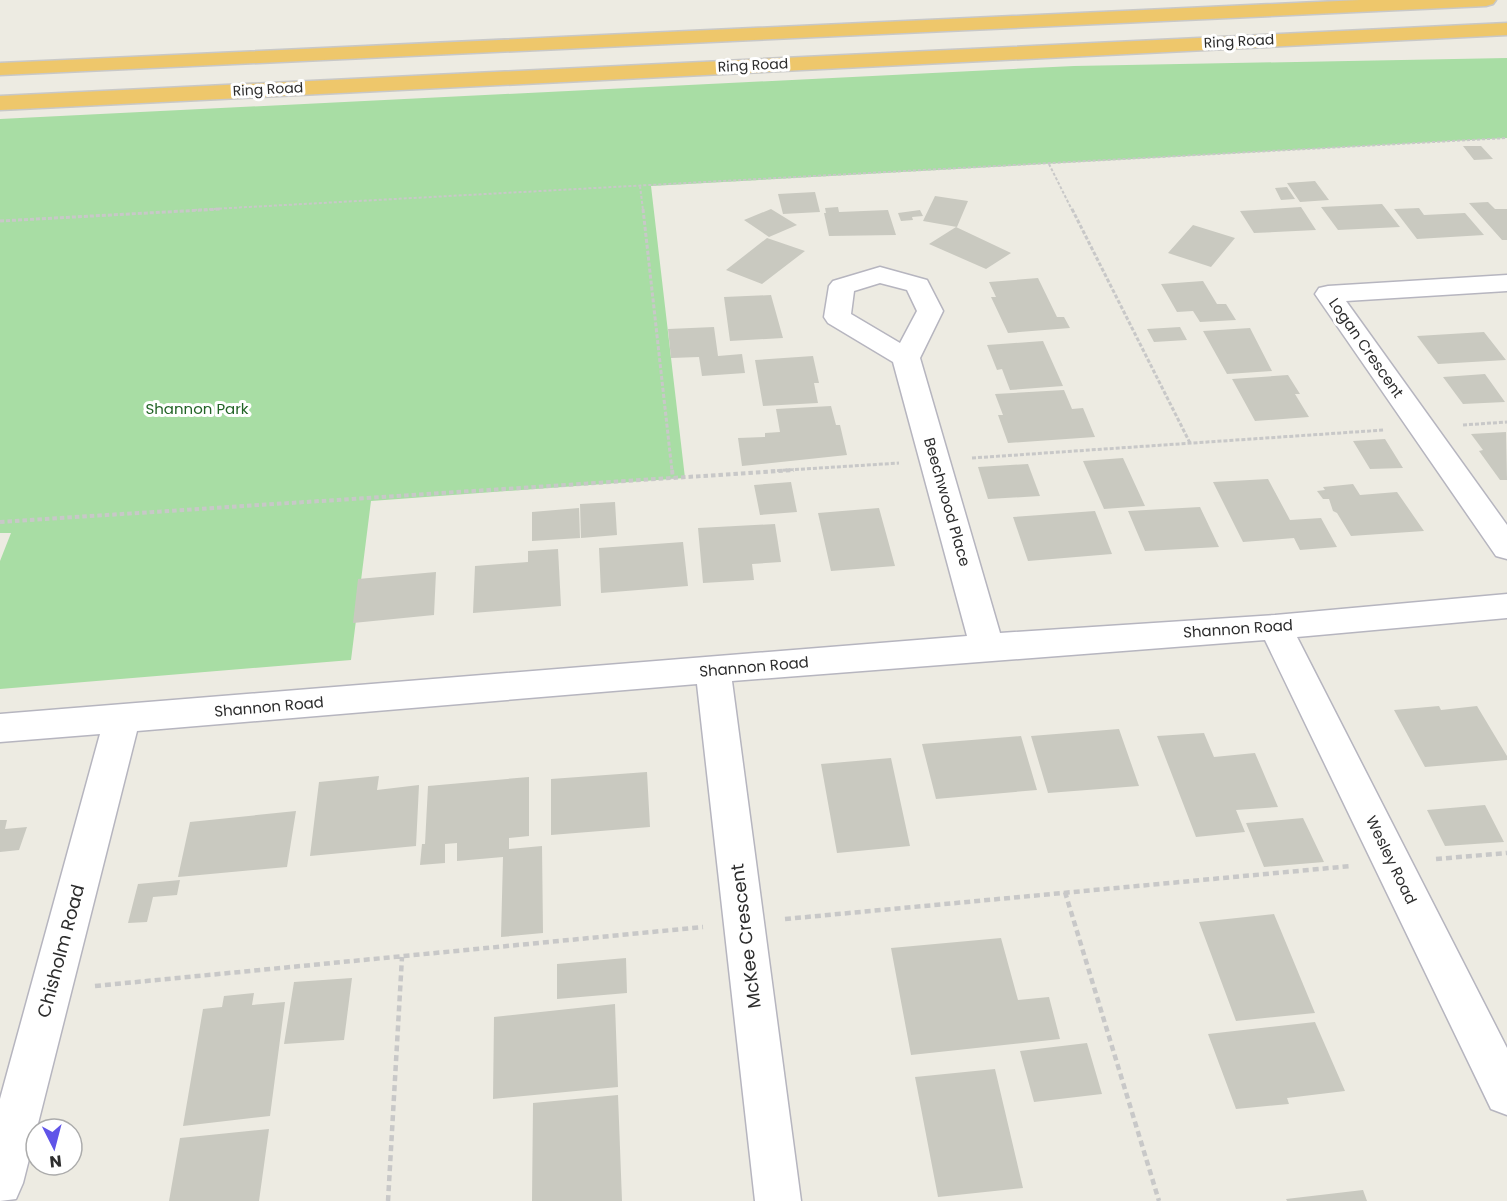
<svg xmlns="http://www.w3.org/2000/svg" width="1507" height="1201" viewBox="0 0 1507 1201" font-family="Poppins,sans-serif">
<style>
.green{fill:#a8dda4}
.building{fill:#c9c9c0}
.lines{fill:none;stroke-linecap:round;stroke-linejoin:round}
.street-casing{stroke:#b6b5bf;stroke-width:3}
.highway-casing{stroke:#c8c8c8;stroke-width:3}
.path-far3{stroke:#c8c8c8;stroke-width:2;stroke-dasharray:3 2;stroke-linecap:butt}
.path-far2{stroke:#c8c8c8;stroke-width:3;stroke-dasharray:4 2;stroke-linecap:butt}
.path-far1{stroke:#c8c8c8;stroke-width:4;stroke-dasharray:4.5 3;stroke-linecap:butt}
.path{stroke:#c8c8c8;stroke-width:4.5;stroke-dasharray:6 4;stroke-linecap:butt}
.street{fill:#fff;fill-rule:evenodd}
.highway{fill:#eec76b;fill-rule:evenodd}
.labels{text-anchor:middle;stroke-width:6;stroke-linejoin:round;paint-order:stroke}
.far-street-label{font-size:14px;fill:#2d2d2d;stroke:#fff}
.street-label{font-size:15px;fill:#2d2d2d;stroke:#fff}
.park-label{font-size:15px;fill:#236427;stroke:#fff}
.near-street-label{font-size:18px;fill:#2d2d2d;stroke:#fff}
</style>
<rect width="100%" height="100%" fill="#edebe2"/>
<!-- green -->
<path class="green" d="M 1507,58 L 1507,138 L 651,186 L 685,478 L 371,501 L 351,660 L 0,689 L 0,561 L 11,533 L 0,533 L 0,119 L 1074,66 Z"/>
<!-- building -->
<path class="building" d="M 1463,146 L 1481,146 L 1493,159 L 1474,160 Z
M 1315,181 L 1329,200 L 1300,202 L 1287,183 Z
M 1287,187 L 1295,199 L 1281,200 L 1275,188 Z
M 815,192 L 820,212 L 783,214 L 778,194 Z
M 935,196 L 968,201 L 957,227 L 923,221 Z
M 1488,202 L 1495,209 L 1507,209 L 1507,240 L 1502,240 L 1469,203 Z
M 1382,204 L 1400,227 L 1338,230 L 1321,207 Z
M 838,207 L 839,212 L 888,210 L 896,235 L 829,236 L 824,213 L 826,213 L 825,208 Z
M 1301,207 L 1316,230 L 1254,233 L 1240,211 Z
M 1419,208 L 1424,215 L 1465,213 L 1484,235 L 1417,239 L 1394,209 Z
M 771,209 L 797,225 L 769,237 L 744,220 Z
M 920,210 L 923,216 L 912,217 L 913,220 L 901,221 L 898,213 Z
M 1193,225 L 1235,238 L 1211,267 L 1168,253 Z
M 956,227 L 1011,253 L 986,269 L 929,244 Z
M 767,238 L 805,251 L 762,284 L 726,270 Z
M 1038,278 L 1057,317 L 1064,317 L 1070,328 L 1008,333 L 991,297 L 996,297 L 989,282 Z
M 1203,281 L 1217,304 L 1226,304 L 1236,320 L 1200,322 L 1193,311 L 1177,312 L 1161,284 Z
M 771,295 L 783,338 L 730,341 L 724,297 Z
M 714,327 L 718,356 L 742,354 L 745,373 L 702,376 L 699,357 L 671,358 L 668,329 Z
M 1180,327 L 1187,340 L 1154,342 L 1147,329 Z
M 1250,328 L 1272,371 L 1227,374 L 1203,331 Z
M 1484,332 L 1506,360 L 1438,364 L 1417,336 Z
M 1043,341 L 1063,386 L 1010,390 L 1002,369 L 997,370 L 987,345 Z
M 813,356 L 819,383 L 814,383 L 818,403 L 763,406 L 755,360 Z
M 1485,374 L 1505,402 L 1463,404 L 1443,377 Z
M 1288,375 L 1300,394 L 1295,394 L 1309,417 L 1255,421 L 1232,379 Z
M 1064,390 L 1072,409 L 1083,408 L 1095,437 L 1008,443 L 998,415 L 1003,415 L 995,394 Z
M 831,406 L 836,425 L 840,425 L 847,455 L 742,466 L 738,438 L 765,437 L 765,433 L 780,432 L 776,409 Z
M 1506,432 L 1507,480 L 1500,480 L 1479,451 L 1483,450 L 1471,434 Z
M 1385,439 L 1403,468 L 1370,469 L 1353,441 Z
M 1123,458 L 1145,506 L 1104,509 L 1083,461 Z
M 1028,464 L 1040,496 L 988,499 L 978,467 Z
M 1268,479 L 1290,520 L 1321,518 L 1337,547 L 1300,550 L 1294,538 L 1243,542 L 1213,482 Z
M 791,482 L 797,512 L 760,515 L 754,485 Z
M 1353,484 L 1360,495 L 1397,492 L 1424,531 L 1351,536 L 1337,513 L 1333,511 L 1329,499 L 1323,499 L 1317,491 L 1325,490 L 1323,487 Z
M 615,502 L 617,535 L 581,538 L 580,504 Z
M 1200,507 L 1219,547 L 1145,551 L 1128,511 Z
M 579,508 L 580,538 L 532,541 L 532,512 Z
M 879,508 L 895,566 L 831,571 L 818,513 Z
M 1095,511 L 1112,554 L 1028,561 L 1013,517 Z
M 775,524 L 781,562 L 752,564 L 754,580 L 703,583 L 698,528 Z
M 683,542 L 688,586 L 601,593 L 599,548 Z
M 558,549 L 561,606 L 473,613 L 475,566 L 528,562 L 528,551 Z
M 436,572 L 434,615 L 353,623 L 358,579 Z
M 1439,706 L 1441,710 L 1477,706 L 1507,756 L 1507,760 L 1425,767 L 1394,710 Z
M 1119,729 L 1139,786 L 1048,793 L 1031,736 Z
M 1204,733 L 1214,757 L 1255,753 L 1278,807 L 1236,810 L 1245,832 L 1196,837 L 1157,736 Z
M 1021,736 L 1037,790 L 936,799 L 922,744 Z
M 891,758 L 910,846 L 837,853 L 821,764 Z
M 647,772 L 650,827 L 551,835 L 551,779 Z
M 379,776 L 377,790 L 419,785 L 416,846 L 310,856 L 319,782 Z
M 529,777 L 529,836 L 509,838 L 509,849 L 542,846 L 543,933 L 501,937 L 503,857 L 457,861 L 457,843 L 445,844 L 445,863 L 420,865 L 422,844 L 425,844 L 428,786 Z
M 1485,805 L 1504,842 L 1445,846 L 1427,810 Z
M 296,811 L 287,867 L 178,877 L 190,822 Z
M 1303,818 L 1324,862 L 1264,867 L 1246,823 Z
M 0,820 L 7,820 L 5,829 L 27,827 L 19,850 L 0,852 Z
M 180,880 L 177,895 L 153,897 L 147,922 L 128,923 L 138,884 Z
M 1274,914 L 1315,1013 L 1236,1021 L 1199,922 Z
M 1001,938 L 1018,1000 L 1049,997 L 1060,1039 L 911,1055 L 891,948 Z
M 626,958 L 627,993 L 557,999 L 557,964 Z
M 352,978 L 344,1040 L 284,1044 L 294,982 Z
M 254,993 L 252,1005 L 285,1002 L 270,1116 L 183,1126 L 203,1009 L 222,1007 L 224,996 Z
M 615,1004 L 618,1087 L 493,1099 L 494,1017 Z
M 1315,1022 L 1345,1091 L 1287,1098 L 1289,1104 L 1236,1109 L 1208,1034 Z
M 1087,1043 L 1102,1094 L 1034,1102 L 1020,1051 Z
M 995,1069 L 1023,1188 L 938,1197 L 915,1077 Z
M 618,1095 L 622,1201 L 532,1201 L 533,1103 Z
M 269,1129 L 259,1201 L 169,1201 L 180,1138 Z
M 1363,1190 L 1367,1201 L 1287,1201 L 1286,1199 Z"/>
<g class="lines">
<!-- street casing -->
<g class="street-casing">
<path id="street" d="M 880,267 L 927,280 L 943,311 L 920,358 L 1000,633 L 1275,615 L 1507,594 L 1507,618 L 1297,637 L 1507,1048 L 1507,1115 L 1491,1109 L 1265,640 L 732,681 L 801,1201 L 755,1201 L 697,684 L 137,731 L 23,1183 L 16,1199 L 0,1201 L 0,1099 L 100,734 L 0,742 L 0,714 L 967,636 L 893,362 L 828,323 L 824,317 L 829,286 L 833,281 ZM 880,283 L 907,290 L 917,311 L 900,343 L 851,314 L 854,291 Z
M 1507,275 L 1507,291 L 1346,301 L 1507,525 L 1507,559 L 1496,556 L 1315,294 L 1319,288 L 1328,286 Z"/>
</g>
<!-- highway casing -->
<g class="highway-casing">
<path id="highway" d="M 1360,0 L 1496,0 L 1493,4 L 1486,6 L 0,75 L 0,63 Z
M 1507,23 L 1507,35 L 0,110 L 0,96 Z"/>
</g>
<!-- path-far3 -->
<path class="path-far3" d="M 1049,164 L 1072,210
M 640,186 L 643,210
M 194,210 L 1507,138"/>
<!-- path-far2 -->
<path class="path-far2" d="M 643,209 L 672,471
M 1072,209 L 1190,443
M 0,221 L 221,209
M 1463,425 L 1507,422
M 972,458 L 1384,430
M 771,471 L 899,463"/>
<!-- path-far1 -->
<path class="path-far1" d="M 672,470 L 673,479
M 0,522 L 794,470"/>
<!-- path -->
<path class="path" d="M 1436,859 L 1507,853
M 1065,892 L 1159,1201
M 785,919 L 1351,866
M 95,986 L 703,927
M 388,1201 L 402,957"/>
<!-- street -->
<use href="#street" class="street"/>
<!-- highway -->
<use href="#highway" class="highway"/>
</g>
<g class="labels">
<!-- far-street labels -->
<g class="far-street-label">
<text transform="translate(1239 41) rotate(-3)" y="5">Ring Road</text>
<text transform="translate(753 65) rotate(-3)" y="5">Ring Road</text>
<text transform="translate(268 89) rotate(-3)" y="5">Ring Road</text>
</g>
<!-- street labels -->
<g class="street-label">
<text transform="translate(1366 348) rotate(55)" y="5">Logan Crescent</text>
<text transform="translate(947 502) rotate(74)" y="5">Beechwood Place</text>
<text transform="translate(1238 629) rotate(-4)" y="5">Shannon Road</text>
<text transform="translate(754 667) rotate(-5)" y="5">Shannon Road</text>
<text transform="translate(269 707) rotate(-5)" y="5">Shannon Road</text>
<text transform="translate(1391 860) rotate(64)" y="5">Wesley Road</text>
</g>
<!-- park labels -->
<g class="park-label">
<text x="197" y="414">Shannon Park</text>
</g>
<!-- near-street labels -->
<g class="near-street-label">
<text transform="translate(746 936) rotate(-97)" y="6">McKee Crescent</text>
<text transform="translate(61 951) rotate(-75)" y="6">Chisholm Road</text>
</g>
</g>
<!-- north arrow -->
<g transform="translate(54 1147) rotate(174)"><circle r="28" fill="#ffffff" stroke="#ababab" stroke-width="1.5"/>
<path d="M0-4.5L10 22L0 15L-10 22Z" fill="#6054e8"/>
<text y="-9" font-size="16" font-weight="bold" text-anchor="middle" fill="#2d2d2d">N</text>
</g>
</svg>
